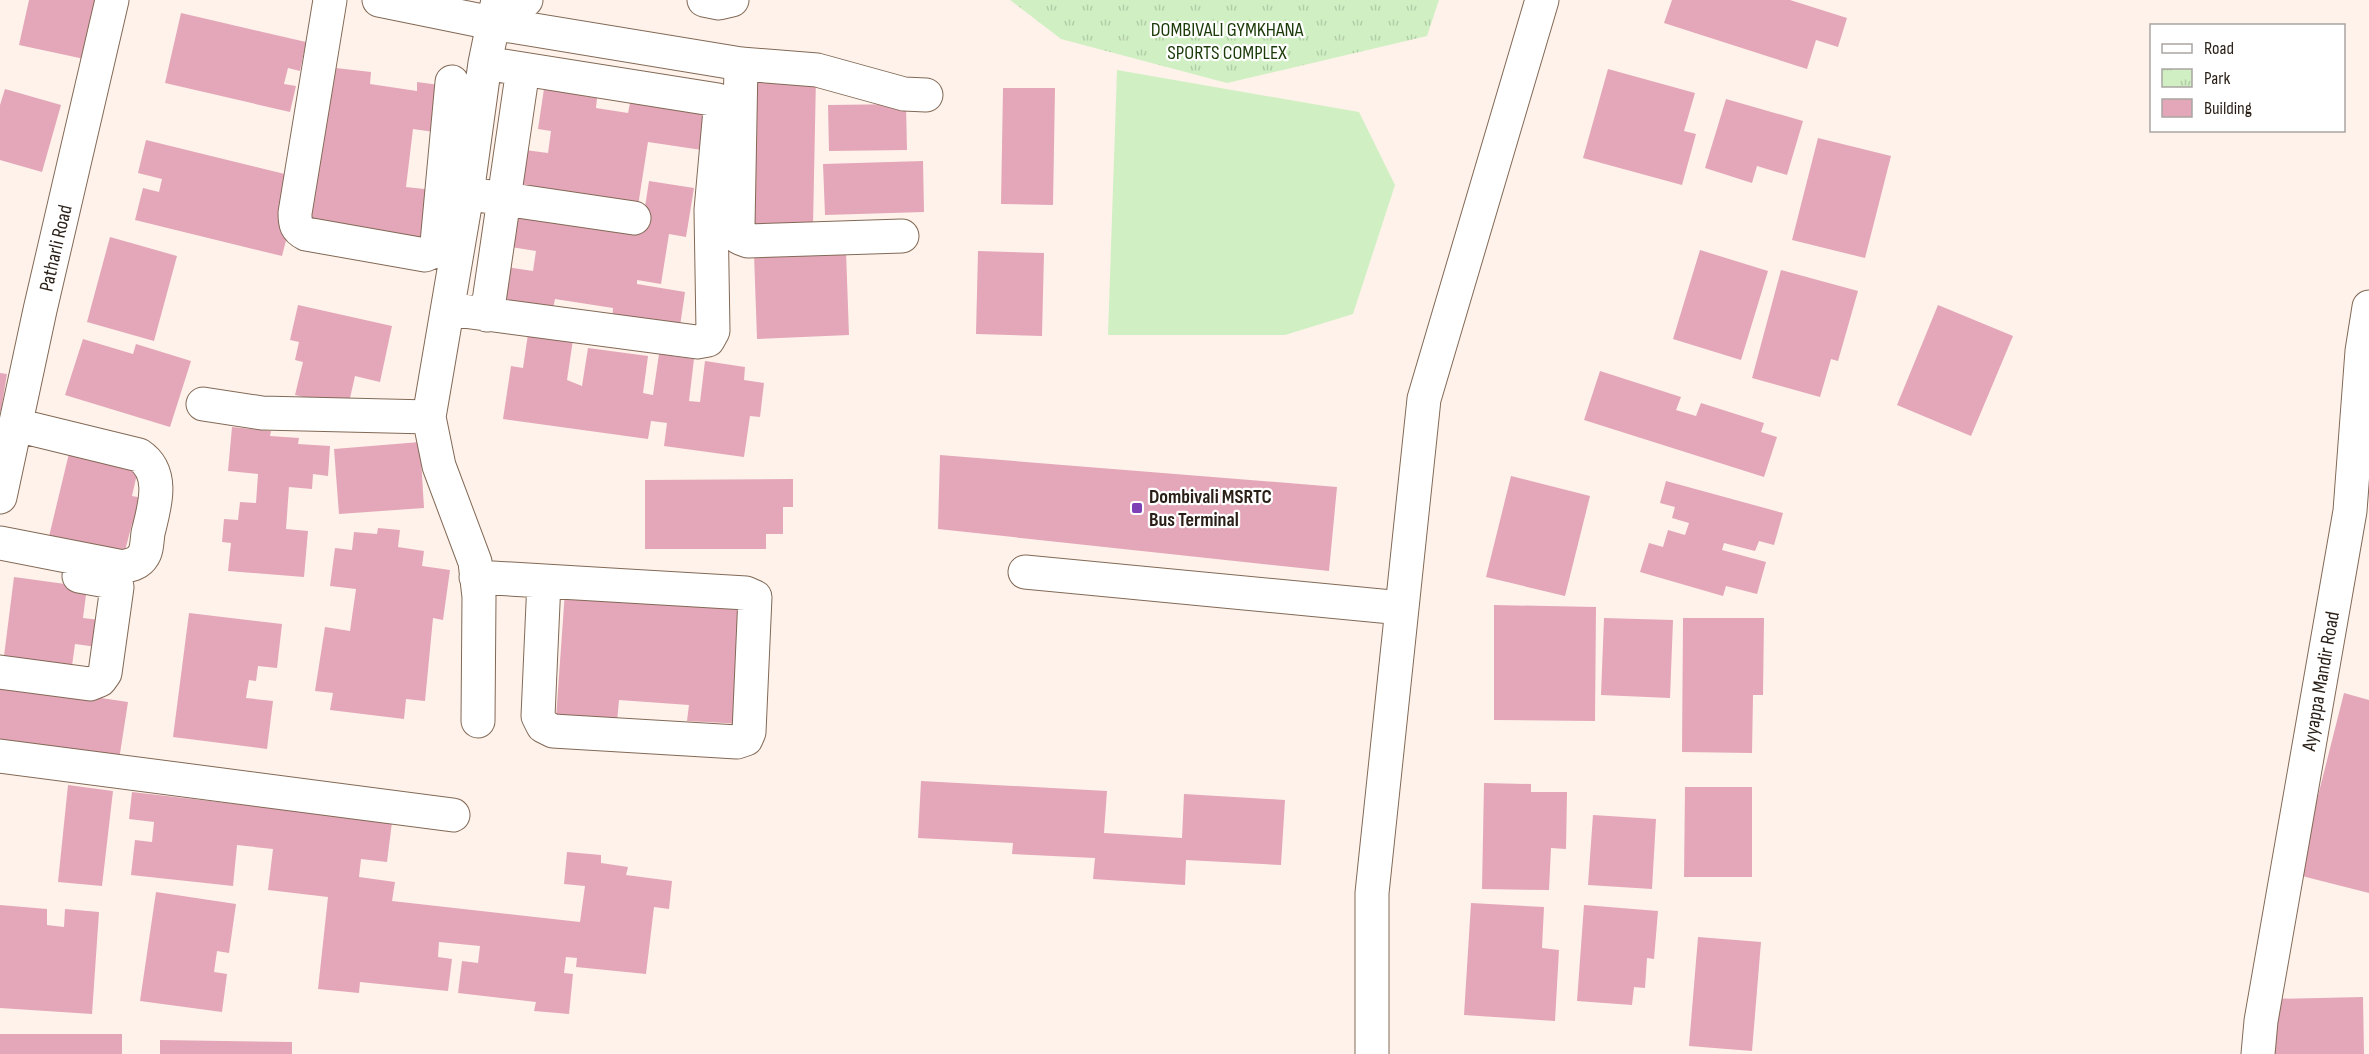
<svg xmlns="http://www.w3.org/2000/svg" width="2369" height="1054" viewBox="0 0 2369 1054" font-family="'Sofia Sans Condensed',sans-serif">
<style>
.grass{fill:#d0f0c3}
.park{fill:url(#park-tufts)}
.building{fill:#e4a7b9}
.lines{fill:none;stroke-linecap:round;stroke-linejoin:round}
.minor-casing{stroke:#826956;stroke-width:35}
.minor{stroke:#fff;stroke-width:33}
.poi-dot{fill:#7d40b5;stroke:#fff;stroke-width:2}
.labels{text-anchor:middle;stroke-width:4.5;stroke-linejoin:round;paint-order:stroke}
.park-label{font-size:20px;fill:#1a3a08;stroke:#fff}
.street-label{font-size:20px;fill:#291f17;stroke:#fff}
.poi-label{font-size:20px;font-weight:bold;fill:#291f17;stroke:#fff;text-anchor:start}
</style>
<defs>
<pattern id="park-tufts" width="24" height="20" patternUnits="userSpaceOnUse" patternTransform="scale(1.5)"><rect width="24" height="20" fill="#d0f0c3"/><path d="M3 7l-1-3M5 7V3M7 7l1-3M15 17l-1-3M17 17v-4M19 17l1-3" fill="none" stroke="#b3cda7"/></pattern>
</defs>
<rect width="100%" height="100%" fill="#fef2ea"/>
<!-- grass -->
<path class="grass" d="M 1117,70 L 1359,112 L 1395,185 L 1353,314 L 1285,335 L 1108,335 Z"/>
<!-- park -->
<path class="park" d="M 1010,0 L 1439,0 L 1427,36 L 1227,83 L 1061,39 Z"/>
<!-- building -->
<path class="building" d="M 29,0 L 102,0 L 89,60 L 19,45 Z
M 1672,0 L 1790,0 L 1847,18 L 1838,47 L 1816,40 L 1807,69 L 1664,23 Z
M 181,13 L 306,42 L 300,71 L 288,68 L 284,84 L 296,86 L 290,112 L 165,83 Z
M 327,67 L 371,72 L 370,84 L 417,91 L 417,82 L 447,86 L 441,133 L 413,129 L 406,187 L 433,190 L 426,244 L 306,229 Z
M 1608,69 L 1695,93 L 1684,131 L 1696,134 L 1682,185 L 1583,158 Z
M 750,75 L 816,77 L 813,226 L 746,224 Z
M 545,82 L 586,89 L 584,96 L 597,98 L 596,108 L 628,113 L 630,103 L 708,107 L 702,150 L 648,142 L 638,206 L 518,188 L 525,150 L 548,153 L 551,131 L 538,129 Z
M 1003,88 L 1055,88 L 1053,205 L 1001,204 Z
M 5,89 L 61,105 L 42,172 L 0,160 L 0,105 Z
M 1726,99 L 1803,121 L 1787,175 L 1757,166 L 1752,183 L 1705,168 Z
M 906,104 L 907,150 L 829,151 L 828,105 Z
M 1818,138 L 1891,156 L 1865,258 L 1792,240 Z
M 146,140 L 293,176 L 290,225 L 282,256 L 135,220 L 143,188 L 159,192 L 162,179 L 138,173 Z
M 923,161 L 924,212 L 825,215 L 823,164 Z
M 649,181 L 694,188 L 686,237 L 669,234 L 661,284 L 637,280 L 637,284 L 685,292 L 679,333 L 612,322 L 613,308 L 555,299 L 552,314 L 494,305 L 500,266 L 533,271 L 536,251 L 511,247 L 516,215 L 641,233 Z
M 110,237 L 177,256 L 154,341 L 87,322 Z
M 1700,250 L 1768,271 L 1741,360 L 1673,339 Z
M 846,251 L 849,335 L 757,339 L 754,254 Z
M 978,251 L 1044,253 L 1042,336 L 976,334 Z
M 1781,270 L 1858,291 L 1838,361 L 1831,359 L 1820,397 L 1752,378 Z
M 298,305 L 392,326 L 380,382 L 355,376 L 348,407 L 295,395 L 303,362 L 295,360 L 299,342 L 290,340 Z
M 1938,305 L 2013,336 L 1971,436 L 1897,405 Z
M 529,327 L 574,333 L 567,380 L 582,386 L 588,348 L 648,356 L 643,393 L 653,395 L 659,354 L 694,359 L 689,401 L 700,402 L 705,361 L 745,367 L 744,380 L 764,383 L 760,417 L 750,416 L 744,457 L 664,446 L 667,423 L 651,421 L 648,439 L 503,419 L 511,366 L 523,368 Z
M 83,339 L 133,354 L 136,344 L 191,361 L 170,427 L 65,395 Z
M 1600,371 L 1681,397 L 1676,410 L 1696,416 L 1701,403 L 1764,423 L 1761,432 L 1777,437 L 1764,477 L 1584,420 Z
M 0,373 L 7,374 L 1,411 L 0,411 Z
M 232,427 L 271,431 L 270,436 L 299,438 L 298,444 L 330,446 L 328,476 L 313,474 L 312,489 L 289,487 L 286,529 L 308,531 L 304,577 L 228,571 L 231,543 L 222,542 L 224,519 L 238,520 L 240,502 L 256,503 L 258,474 L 228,471 Z
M 420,442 L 424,508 L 339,514 L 334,449 Z
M 71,445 L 140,461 L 132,496 L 148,499 L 142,526 L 132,524 L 122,562 L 47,545 Z
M 940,455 L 1337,487 L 1329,571 L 938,529 Z
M 1511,476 L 1590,496 L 1565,596 L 1486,577 Z
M 793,479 L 793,507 L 783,507 L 783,534 L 766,534 L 766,549 L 645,549 L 645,480 Z
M 1666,481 L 1783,513 L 1774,545 L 1759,541 L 1755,551 L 1724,543 L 1722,550 L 1766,562 L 1757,594 L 1726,586 L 1723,596 L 1640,572 L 1649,543 L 1663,547 L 1668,530 L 1685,535 L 1689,523 L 1672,518 L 1675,507 L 1660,503 Z
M 378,528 L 400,530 L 398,547 L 424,551 L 422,566 L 450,570 L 443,620 L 433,618 L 425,701 L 406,699 L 404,719 L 330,710 L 333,693 L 315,691 L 325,627 L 350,631 L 356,589 L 330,586 L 335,548 L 352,550 L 354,532 L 377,534 Z
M 14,577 L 87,587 L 83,618 L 108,621 L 104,648 L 75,644 L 71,673 L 3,664 Z
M 565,591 L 749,603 L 742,724 L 687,721 L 689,705 L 619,700 L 617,722 L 556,718 Z
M 1494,605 L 1596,607 L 1595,721 L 1494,720 Z
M 189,613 L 282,624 L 277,668 L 258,666 L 256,681 L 249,680 L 246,698 L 273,701 L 267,749 L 173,737 Z
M 1604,618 L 1673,620 L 1670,698 L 1601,695 Z
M 1683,618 L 1764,618 L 1763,695 L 1753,695 L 1752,753 L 1682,752 Z
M 0,683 L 128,702 L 119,760 L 0,742 Z
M 2344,693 L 2369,700 L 2369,893 L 2298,875 Z
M 921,781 L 1107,791 L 1104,833 L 1182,838 L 1184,794 L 1285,800 L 1281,865 L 1186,860 L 1185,885 L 1093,879 L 1095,858 L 1012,854 L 1013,843 L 918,838 Z
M 1484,783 L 1531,784 L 1531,792 L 1567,792 L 1566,849 L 1551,848 L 1549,890 L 1482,889 Z
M 68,785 L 113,791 L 102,886 L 58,882 Z
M 1685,787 L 1752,787 L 1752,877 L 1684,877 Z
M 132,792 L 392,822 L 387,862 L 361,859 L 359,877 L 395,882 L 392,901 L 580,922 L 585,886 L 564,884 L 567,852 L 601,855 L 601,863 L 628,867 L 626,875 L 672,881 L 669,909 L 654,907 L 646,974 L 576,967 L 577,958 L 566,957 L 564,973 L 573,974 L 569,1014 L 534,1011 L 536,1002 L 458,993 L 462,961 L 478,963 L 480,946 L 439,942 L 438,957 L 452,959 L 448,991 L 360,982 L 359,993 L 318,989 L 328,897 L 268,890 L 273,849 L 237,845 L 233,886 L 131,875 L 135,840 L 152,842 L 154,822 L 129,819 Z
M 1593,815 L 1656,819 L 1652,889 L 1588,885 Z
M 156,892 L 236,904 L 229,953 L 217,951 L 214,972 L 227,974 L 222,1012 L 140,1001 Z
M 1471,903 L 1544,907 L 1542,948 L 1559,950 L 1555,1021 L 1464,1015 Z
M 0,905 L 47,909 L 47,925 L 64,927 L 65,909 L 99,912 L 92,1014 L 0,1008 Z
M 1584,905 L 1658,911 L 1654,959 L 1647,958 L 1645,988 L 1634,987 L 1632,1005 L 1577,1001 Z
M 1698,937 L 1761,942 L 1752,1051 L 1689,1046 Z
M 2363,997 L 2364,1054 L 2271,1054 L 2270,999 Z
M 0,1034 L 122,1034 L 122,1054 L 0,1054 Z
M 160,1040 L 292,1042 L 292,1054 L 160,1054 Z"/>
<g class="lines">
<!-- minor casing -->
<g class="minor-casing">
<path id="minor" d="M 330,0 L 295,213 C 295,224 296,229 306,234 L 425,255 L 432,252 L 437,243 L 452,82
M 379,0 L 492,23 L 741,64 L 817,70 L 904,94 L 926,95
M 704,0 L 719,3 L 732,0
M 492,23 L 526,0
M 741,64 L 738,226 L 740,238 L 748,241 L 902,236
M 484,196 L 634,218
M 448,309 L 697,342 L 708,340 L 713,331 L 711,210 L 720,110 L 718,100 L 485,63
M 487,315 L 523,69
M 203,404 L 262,413 L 429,417
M 0,497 L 40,310 L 112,0
M 0,543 L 123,567 C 131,565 139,563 143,556 C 147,551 147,540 148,533 C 154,508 166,473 139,455 L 16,425
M 1025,572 L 1402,608
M 476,577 C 566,582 656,588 746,593 L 755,597 L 749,732 L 746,739 L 737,742 L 553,731 L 543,726 L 538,716 L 544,581
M 0,672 L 90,684 L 100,680 L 105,673 L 117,587 L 112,582 L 79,576
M 478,721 L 479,597 L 475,562 L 439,466 L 429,417 L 467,194 L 485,63 L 498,0
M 0,756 L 453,815
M 1372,1054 L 1372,893 L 1424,399 L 1542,0
M 2258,1054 L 2261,1021 L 2350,511 L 2362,351 L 2369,307"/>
</g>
<!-- minor -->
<use href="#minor" class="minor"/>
</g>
<!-- markers -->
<rect class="poi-dot" x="1131" y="502" width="12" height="12" rx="3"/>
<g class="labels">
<!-- park labels -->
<g class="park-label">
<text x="1227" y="36">DOMBIVALI GYMKHANA<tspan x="1227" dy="23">SPORTS COMPLEX</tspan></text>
</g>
<!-- street labels -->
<g class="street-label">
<text transform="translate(55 248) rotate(-77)" y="7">Patharli Road</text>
<text transform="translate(2320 681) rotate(-80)" y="7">Ayyappa Mandir Road</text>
</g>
<!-- poi labels -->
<g class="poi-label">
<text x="1149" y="503">Dombivali MSRTC<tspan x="1149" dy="23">Bus Terminal</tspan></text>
</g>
</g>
<!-- legend -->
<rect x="2150" y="24" width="195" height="108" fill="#ffffff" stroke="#a9a5a2" stroke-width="1.5"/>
<rect x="2162" y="44" width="30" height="9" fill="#ffffff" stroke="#a9a5a2" stroke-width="1.5"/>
<text x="2204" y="54" font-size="18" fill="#291f17">Road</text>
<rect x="2162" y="69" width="30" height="18" fill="url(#park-tufts)" stroke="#a9a5a2" stroke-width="1.5"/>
<text x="2204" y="84" font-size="18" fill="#291f17">Park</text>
<rect x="2162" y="99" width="30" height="18" fill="#e4a7b9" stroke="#a9a5a2" stroke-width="1.5"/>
<text x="2204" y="114" font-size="18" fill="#291f17">Building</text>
</svg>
